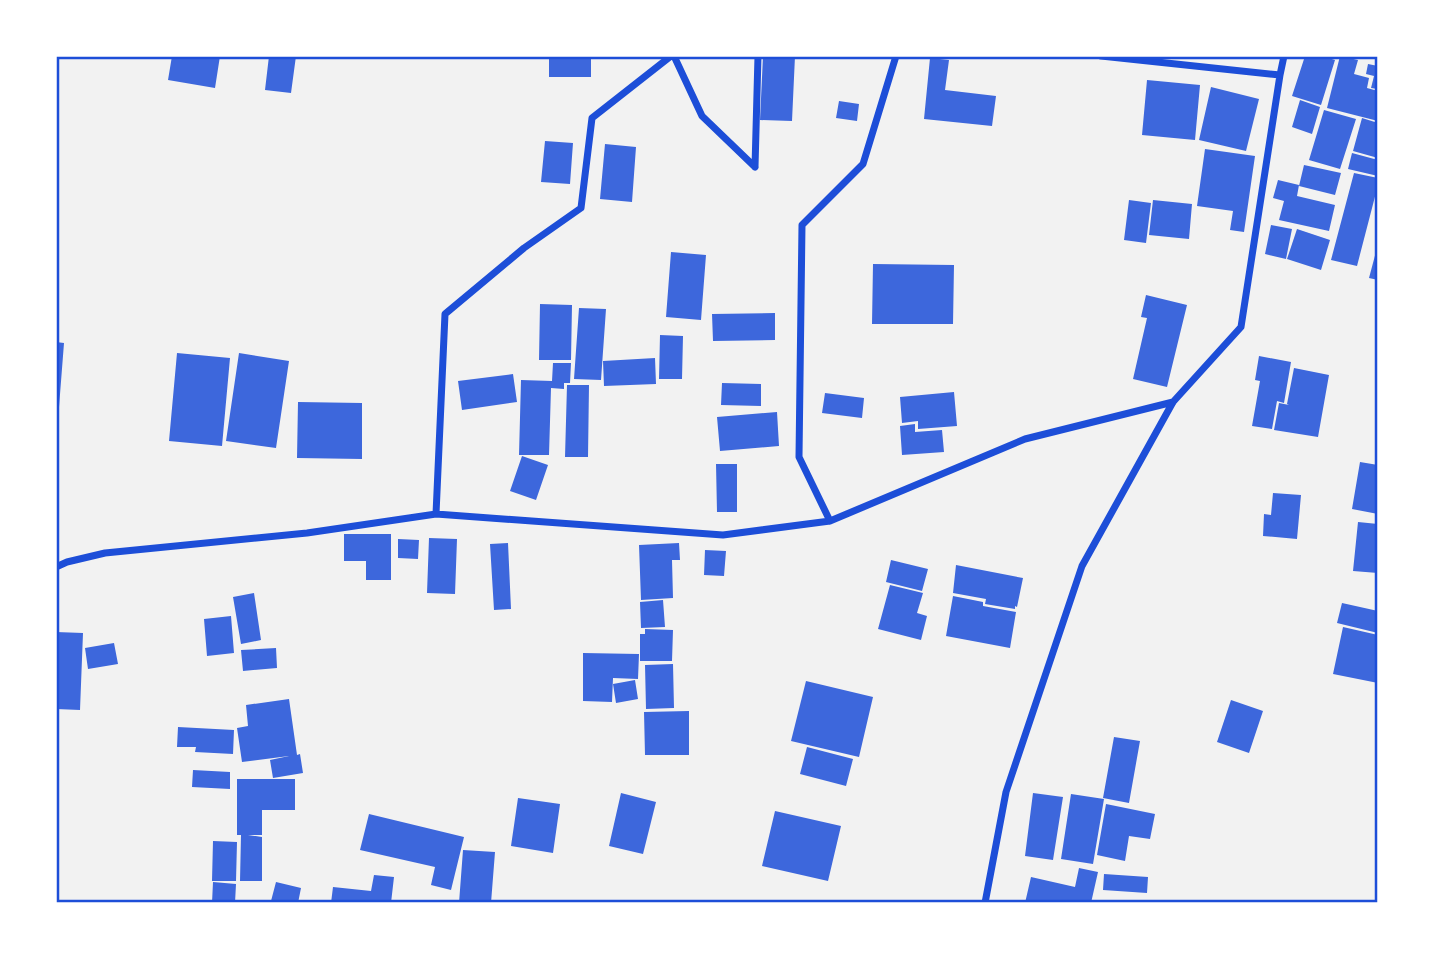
<svg xmlns="http://www.w3.org/2000/svg" width="1434" height="959" viewBox="0 0 1434 959" font-family="Montserrat,sans-serif">
<style>
.building{fill:#3d67dc}
.lines{fill:none;stroke-linecap:round;stroke-linejoin:round}
.minor{stroke:#1d4ed8;stroke-width:7}
.neatline{fill:none;stroke:#1d4ed8;stroke-width:2.5}
</style>
<rect width="100%" height="100%" fill="#f2f2f2"/>
<!-- building -->
<path class="building" d="M 172,56 L 220,56 L 215,88 L 168,80 Z
M 269,56 L 296,56 L 291,93 L 265,90 Z
M 549,56 L 591,56 L 591,77 L 549,77 Z
M 763,56 L 795,56 L 792,121 L 760,120 Z
M 1305,56 L 1322,56 L 1335,60 L 1321,105 L 1292,96 Z
M 1340,56 L 1358,60 L 1354,74 L 1369,78 L 1367,88 L 1378,91 L 1378,121 L 1327,108 Z
M 930,58 L 949,60 L 945,90 L 996,96 L 992,126 L 924,119 Z
M 1368,64 L 1378,66 L 1378,89 L 1371,88 L 1374,76 L 1366,74 Z
M 1147,80 L 1200,85 L 1195,140 L 1142,135 Z
M 1211,87 L 1259,99 L 1246,151 L 1199,140 Z
M 1300,100 L 1320,107 L 1312,134 L 1292,127 Z
M 839,101 L 859,104 L 857,121 L 836,118 Z
M 1324,110 L 1356,119 L 1340,169 L 1309,160 Z
M 1362,118 L 1378,123 L 1378,158 L 1353,151 Z
M 545,141 L 573,143 L 570,184 L 541,182 Z
M 605,144 L 636,147 L 632,202 L 600,199 Z
M 1205,149 L 1255,156 L 1244,232 L 1230,230 L 1233,211 L 1197,206 Z
M 1352,153 L 1378,160 L 1378,176 L 1348,169 Z
M 1304,165 L 1341,173 L 1335,195 L 1299,186 Z
M 1354,173 L 1378,178 L 1378,185 L 1357,266 L 1331,260 Z
M 1278,180 L 1299,185 L 1297,196 L 1335,205 L 1329,231 L 1279,220 L 1284,201 L 1273,198 Z
M 1129,200 L 1151,203 L 1146,243 L 1124,240 Z
M 1153,200 L 1192,204 L 1189,239 L 1149,235 Z
M 1271,225 L 1292,229 L 1286,259 L 1265,254 Z
M 1297,229 L 1330,240 L 1321,270 L 1287,259 Z
M 1377,248 L 1378,248 L 1378,280 L 1369,278 Z
M 671,252 L 706,255 L 701,320 L 666,317 Z
M 873,264 L 954,265 L 953,324 L 872,324 Z
M 1146,295 L 1187,305 L 1167,387 L 1133,379 L 1147,318 L 1141,317 Z
M 540,304 L 572,305 L 571,360 L 539,360 Z
M 579,308 L 606,309 L 601,380 L 574,379 Z
M 775,313 L 775,340 L 713,341 L 712,314 Z
M 660,335 L 683,336 L 682,379 L 659,379 Z
M 56,342 L 64,343 L 59,407 L 56,407 Z
M 177,353 L 230,358 L 222,446 L 169,441 Z
M 239,353 L 289,361 L 276,448 L 226,441 Z
M 1259,356 L 1291,362 L 1284,403 L 1277,401 L 1272,429 L 1252,426 L 1260,381 L 1255,380 Z
M 655,358 L 656,384 L 604,386 L 603,361 Z
M 553,363 L 571,363 L 570,383 L 564,383 L 564,389 L 551,388 L 549,455 L 519,455 L 521,380 L 552,381 Z
M 1294,368 L 1329,375 L 1318,437 L 1274,430 L 1279,403 L 1289,405 L 1287,404 Z
M 513,374 L 517,402 L 462,410 L 458,381 Z
M 722,383 L 761,384 L 761,406 L 721,405 Z
M 567,385 L 589,385 L 588,457 L 565,457 Z
M 954,392 L 957,426 L 918,429 L 918,421 L 902,423 L 900,397 Z
M 825,393 L 864,398 L 862,418 L 822,413 Z
M 298,402 L 362,403 L 362,459 L 297,458 Z
M 777,412 L 779,446 L 720,451 L 717,417 Z
M 915,424 L 915,432 L 942,430 L 944,452 L 902,455 L 900,426 Z
M 522,456 L 548,465 L 536,500 L 510,491 Z
M 1360,462 L 1378,465 L 1378,514 L 1352,509 Z
M 716,464 L 737,464 L 737,512 L 717,512 Z
M 1273,493 L 1301,495 L 1297,539 L 1263,536 L 1264,514 L 1271,515 Z
M 1358,522 L 1378,524 L 1378,573 L 1353,571 Z
M 344,534 L 391,534 L 391,580 L 366,580 L 366,561 L 344,561 Z
M 429,538 L 457,539 L 455,594 L 427,593 Z
M 398,539 L 419,540 L 418,559 L 398,558 Z
M 508,543 L 511,609 L 494,610 L 490,544 Z
M 679,543 L 680,560 L 672,560 L 673,598 L 641,600 L 639,545 Z
M 705,550 L 726,551 L 724,576 L 704,575 Z
M 891,560 L 928,569 L 922,591 L 886,582 Z
M 956,565 L 1023,578 L 1017,607 L 1015,606 L 1015,609 L 985,604 L 986,599 L 953,593 Z
M 890,585 L 923,593 L 917,613 L 927,616 L 921,640 L 878,629 Z
M 254,593 L 261,640 L 241,644 L 233,597 Z
M 953,596 L 983,602 L 983,606 L 1016,612 L 1010,648 L 946,636 Z
M 663,600 L 665,627 L 641,628 L 640,602 Z
M 1342,603 L 1378,611 L 1378,633 L 1337,623 Z
M 231,616 L 234,653 L 207,656 L 204,619 Z
M 1343,627 L 1378,635 L 1378,683 L 1333,674 Z
M 645,629 L 673,630 L 672,661 L 640,661 L 640,634 L 645,634 Z
M 56,632 L 83,633 L 80,710 L 56,709 Z
M 114,643 L 118,664 L 88,669 L 85,648 Z
M 276,648 L 277,668 L 243,671 L 241,650 Z
M 583,653 L 639,654 L 638,679 L 613,678 L 612,702 L 583,701 Z
M 673,664 L 674,708 L 646,709 L 645,665 Z
M 635,680 L 638,699 L 616,703 L 613,684 Z
M 806,681 L 873,697 L 859,757 L 791,741 Z
M 289,699 L 297,755 L 300,754 L 303,773 L 273,778 L 270,760 L 289,756 L 242,762 L 237,728 L 248,726 L 246,705 Z
M 1231,700 L 1263,711 L 1249,753 L 1217,742 Z
M 689,711 L 689,755 L 645,755 L 644,712 Z
M 178,727 L 234,730 L 233,754 L 195,752 L 196,747 L 177,747 Z
M 1114,737 L 1140,741 L 1129,803 L 1103,798 Z
M 807,747 L 853,759 L 846,786 L 800,774 Z
M 193,770 L 230,772 L 230,789 L 192,787 Z
M 237,779 L 295,779 L 295,810 L 262,810 L 262,835 L 248,835 L 262,837 L 262,881 L 240,881 L 241,835 L 237,835 Z
M 621,793 L 656,802 L 643,854 L 609,846 Z
M 1033,793 L 1063,797 L 1053,860 L 1025,856 Z
M 1071,794 L 1104,799 L 1093,864 L 1061,859 Z
M 518,798 L 560,804 L 553,853 L 511,846 Z
M 1106,804 L 1155,814 L 1150,839 L 1129,836 L 1125,861 L 1097,855 Z
M 775,811 L 841,826 L 828,881 L 762,866 Z
M 369,814 L 464,837 L 451,890 L 431,885 L 435,867 L 360,850 Z
M 213,841 L 237,842 L 236,881 L 212,881 Z
M 463,850 L 495,852 L 491,903 L 459,903 Z
M 1079,868 L 1098,872 L 1091,903 L 1025,903 L 1031,877 L 1075,887 Z
M 1104,874 L 1148,877 L 1147,893 L 1103,890 Z
M 374,875 L 394,877 L 391,903 L 331,903 L 333,887 L 371,891 Z
M 213,882 L 236,884 L 235,903 L 212,903 Z
M 276,882 L 301,888 L 298,903 L 279,903 L 271,901 Z"/>
<g class="lines">
<!-- minor -->
<path class="minor" d="M 674,56 L 702,116 L 755,167
M 1101,56 L 1280,75
M 755,167 L 758,56
M 436,514 L 723,535 L 830,521 L 1025,439 L 1173,402
M 830,521 L 799,457 L 802,225 L 863,164 L 896,56
M 56,567 L 67,562 L 105,553 L 307,533 L 436,514 L 445,314 L 524,248 L 581,208 L 592,118 L 671,56
M 985,903 L 1006,792 L 1082,566 L 1173,402 L 1241,327 L 1280,75 L 1284,56"/>
</g>
<!-- border -->
<rect width="1434" height="959" fill="none" stroke="#ffffff" stroke-width="116"/>
<rect x="58" y="58" width="1318" height="843" class="neatline"/>
</svg>
